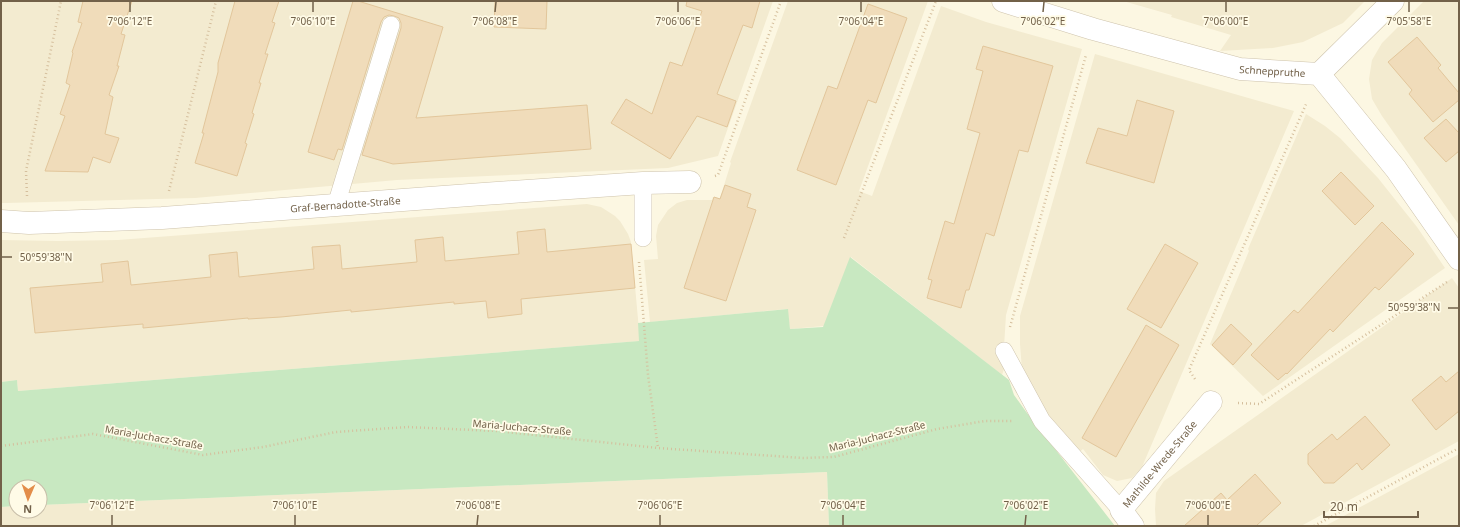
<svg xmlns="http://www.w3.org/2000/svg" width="1460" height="527" viewBox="0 0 1460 527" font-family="'Noto Sans',sans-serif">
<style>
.residential{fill:#f3ebd0}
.green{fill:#c8e8c1}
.building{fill:#f0dcba;stroke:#e2c69b}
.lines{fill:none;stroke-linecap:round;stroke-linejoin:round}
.service-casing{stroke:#cec3ac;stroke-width:18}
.minor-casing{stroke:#cec3ac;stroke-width:23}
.path{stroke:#d5bf9d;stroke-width:2.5;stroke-dasharray:1 3;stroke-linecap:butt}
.service{stroke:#fff;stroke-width:17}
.minor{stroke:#fff;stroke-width:22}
.ticks{fill:none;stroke:#726149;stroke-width:1.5}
.labels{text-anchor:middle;stroke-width:3.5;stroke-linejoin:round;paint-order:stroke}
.street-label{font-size:10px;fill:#726149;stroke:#fffbe7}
.ticks-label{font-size:10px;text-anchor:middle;fill:#726149;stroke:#fffbe7;stroke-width:3.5;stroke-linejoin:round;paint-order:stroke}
</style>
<rect width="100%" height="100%" fill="#fcf7e2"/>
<!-- residential -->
<path class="residential" d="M 1,1 L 773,1 L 718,156 L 668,168 L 397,180 L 195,198 L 6,203 L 1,203 Z
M 788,1 L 928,1 L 859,191 L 872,196 L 941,6 L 986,22 L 1082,49 L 1006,315 L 1004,347 L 1006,363 L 1002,375 L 851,257 L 824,326 L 790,329 L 787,309 L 650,322 L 644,260 L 658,259 L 656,236 L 658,225 L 668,210 L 677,203 L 687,200 L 712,200 L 713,197 L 720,198 L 731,163 L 730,162 Z
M 1123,1 L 1365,1 L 1343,23 L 1303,42 L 1273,48 L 1220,51 L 1231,35 L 1171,17 L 1172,15 Z
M 1424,1 L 1459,1 L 1459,225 L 1382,116 L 1372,99 L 1369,79 L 1372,60 L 1382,43 Z
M 1095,54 L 1294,111 L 1142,467 L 1132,478 L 1117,481 L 1103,475 L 1083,449 L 1077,454 L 1035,402 L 1022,370 L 1020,344 L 1020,316 Z
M 1306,114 L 1325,126 L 1340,138 L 1378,178 L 1417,227 L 1445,268 L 1263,396 L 1210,344 L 1249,251 L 1248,249 Z
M 587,204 L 601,207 L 615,216 L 620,221 L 628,234 L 631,242 L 640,341 L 18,391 L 17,380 L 1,382 L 1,240 L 58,241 L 118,240 Z
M 1452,278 L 1459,288 L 1459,441 L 1301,526 L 1156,526 L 1155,509 L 1156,493 L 1164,481 Z
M 1459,454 L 1459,526 L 1325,526 Z
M 827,472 L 829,526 L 1,526 L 1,507 L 16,506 L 16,511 L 40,511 L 40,505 Z"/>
<!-- green -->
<path class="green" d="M 850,257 L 1009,380 L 1014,395 L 1027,413 L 1115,526 L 829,526 L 827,472 L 40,505 L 40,487 L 16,487 L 16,506 L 1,507 L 1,382 L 17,380 L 18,391 L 639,341 L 638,323 L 788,309 L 790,329 L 823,327 Z"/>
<!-- building -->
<path class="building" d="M 83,1 L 132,1 L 121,34 L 125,35 L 117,66 L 119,66 L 109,95 L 113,97 L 105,134 L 119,138 L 110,163 L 93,157 L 88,172 L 45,171 L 65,116 L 60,114 L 70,85 L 66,83 L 73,53 L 72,52 L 82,23 L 78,22 Z
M 235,1 L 279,1 L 272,22 L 275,23 L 265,54 L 268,54 L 259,83 L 261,83 L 252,113 L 254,114 L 245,143 L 247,144 L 237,176 L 195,163 L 204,133 L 202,133 L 218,72 L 218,63 Z
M 353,1 L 358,1 L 443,27 L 416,118 L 587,105 L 591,149 L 393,164 L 362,155 L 401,28 L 401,23 L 399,18 L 394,16 L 389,15 L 384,17 L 381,22 L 342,150 L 338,149 L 334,160 L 308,152 Z
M 495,1 L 547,1 L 546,29 L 494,27 Z
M 687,1 L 760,1 L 752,28 L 743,25 L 717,94 L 736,101 L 727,127 L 697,116 L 670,159 L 611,123 L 626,99 L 652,114 L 670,62 L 682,66 L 702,11 L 686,6 Z
M 868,4 L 907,18 L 876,103 L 868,100 L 836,185 L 797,170 L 828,86 L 837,89 Z
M 1417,37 L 1441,65 L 1438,68 L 1459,93 L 1459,100 L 1433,122 L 1409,94 L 1412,90 L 1388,62 Z
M 983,46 L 1053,66 L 1028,152 L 1019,150 L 994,236 L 986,233 L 969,290 L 966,290 L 961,308 L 927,298 L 932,280 L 928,279 L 945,221 L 954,224 L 980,133 L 967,129 L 983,71 L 976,69 Z
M 1137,100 L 1174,111 L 1154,183 L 1086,163 L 1098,128 L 1127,136 Z
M 1446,119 L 1459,133 L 1459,151 L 1446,162 L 1424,138 Z
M 1341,172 L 1374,206 L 1355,225 L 1322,191 Z
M 725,185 L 751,194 L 747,207 L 756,210 L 726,301 L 684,288 L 714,197 L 720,199 Z
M 1382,222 L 1414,254 L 1379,290 L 1375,287 L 1333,332 L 1330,329 L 1287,374 L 1286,373 L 1278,380 L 1251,355 L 1294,310 L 1298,313 Z
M 545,229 L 547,252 L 631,244 L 635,288 L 521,299 L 522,314 L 488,318 L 486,301 L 454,304 L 454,302 L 351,312 L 351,310 L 281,317 L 248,319 L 248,318 L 143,328 L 143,324 L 35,333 L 30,288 L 103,282 L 101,264 L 128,261 L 131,285 L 211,277 L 209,255 L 237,252 L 239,277 L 314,269 L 312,247 L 340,245 L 342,269 L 417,262 L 415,240 L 443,237 L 445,261 L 519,254 L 517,232 Z
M 1165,244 L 1198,263 L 1161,328 L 1127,309 Z
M 1231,324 L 1252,344 L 1233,365 L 1212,345 Z
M 1146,325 L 1179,345 L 1116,457 L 1082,438 Z
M 1459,371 L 1459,411 L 1436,430 L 1412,400 L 1441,376 L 1446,382 Z
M 1365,416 L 1390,445 L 1362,470 L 1357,463 L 1334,483 L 1324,483 L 1308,464 L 1308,454 L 1332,434 L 1337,440 Z
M 1255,474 L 1281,503 L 1256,526 L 1184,526 L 1221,493 L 1227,500 Z"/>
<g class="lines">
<!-- service casing -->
<g class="service-casing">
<path id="service" d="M 643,183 L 643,238
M 336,205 L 391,25
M 1004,351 L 1042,421 L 1121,510"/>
</g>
<!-- minor casing -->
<g class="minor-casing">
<g id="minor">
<path id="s1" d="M 1003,1 L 1093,29 L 1240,69 L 1319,74 L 1396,169 L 1459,259"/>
<path d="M 1319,74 L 1393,1"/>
<path id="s2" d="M 1,221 L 29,223 L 162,218 L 483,194 L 643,183 L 690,182"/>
<path id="s3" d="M 1133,526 L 1121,510 L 1211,402"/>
</g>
</g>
<!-- path -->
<path class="path" d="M 715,176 L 718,175 L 781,1
M 169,191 L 216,1
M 27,196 L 26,171 L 61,1
M 844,238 L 936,1
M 639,262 L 648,375 L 658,448
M 1010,327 L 1086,55
M 1195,379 L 1189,370 L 1307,102
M 1238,403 L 1259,404 L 1447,282
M 1,446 L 93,434 L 203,455 L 263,447 L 336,432 L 407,427 L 496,431 L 658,448 L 803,458 L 834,457 L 937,429 L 985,421 L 1013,421
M 1314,526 L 1459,448"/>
<!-- service -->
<use href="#service" class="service"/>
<!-- minor -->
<use href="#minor" class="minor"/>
</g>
<!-- ticks -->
<path class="ticks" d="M 130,12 L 130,2M 313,12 L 313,2M 495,12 L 496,2M 678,12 L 678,2M 861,12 L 861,2M 1043,12 L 1044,2M 1226,12 L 1226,2M 1409,12 L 1409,2M 2,257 L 12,257M 1448,308 L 1458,308M 112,525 L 112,515M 295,525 L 295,515M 477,525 L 478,515M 660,525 L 660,515M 843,525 L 843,515M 1025,525 L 1026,515M 1208,525 L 1208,515"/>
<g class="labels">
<!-- street labels -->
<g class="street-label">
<text dy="4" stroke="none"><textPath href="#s1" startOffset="279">Schneppruthe</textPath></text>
<text dy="4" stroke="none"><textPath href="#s2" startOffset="345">Graf-Bernadotte-Straße</textPath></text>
<text transform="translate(522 427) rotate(5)" y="4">Maria-Juchacz-Straße</text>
<text transform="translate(877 436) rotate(-14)" y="4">Maria-Juchacz-Straße</text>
<text transform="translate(154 437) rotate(10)" y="4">Maria-Juchacz-Straße</text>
<text dy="4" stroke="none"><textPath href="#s3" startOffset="80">Mathilde-Wrede-Straße</textPath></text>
</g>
</g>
<g class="ticks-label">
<text x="130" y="25">7°06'12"E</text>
<text x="313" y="25">7°06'10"E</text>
<text x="495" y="25">7°06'08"E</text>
<text x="678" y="25">7°06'06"E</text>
<text x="861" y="25">7°06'04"E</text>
<text x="1043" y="25">7°06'02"E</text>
<text x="1226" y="25">7°06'00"E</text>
<text x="1409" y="25">7°05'58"E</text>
<text x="46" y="261">50°59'38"N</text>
<text x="1414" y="311">50°59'38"N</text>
<text x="112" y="509">7°06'12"E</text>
<text x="295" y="509">7°06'10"E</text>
<text x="478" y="509">7°06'08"E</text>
<text x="660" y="509">7°06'06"E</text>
<text x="843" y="509">7°06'04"E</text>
<text x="1026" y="509">7°06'02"E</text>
<text x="1208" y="509">7°06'00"E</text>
</g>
<!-- border -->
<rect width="1460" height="527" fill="none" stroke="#726149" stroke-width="4"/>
<!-- north arrow -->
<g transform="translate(28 499) rotate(182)"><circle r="19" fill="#fffbe7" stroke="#c7bda8"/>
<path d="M0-3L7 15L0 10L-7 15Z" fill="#e38d49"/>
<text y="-6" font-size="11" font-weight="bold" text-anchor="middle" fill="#726149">N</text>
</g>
<!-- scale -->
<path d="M1324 511v6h94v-6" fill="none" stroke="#726149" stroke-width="2"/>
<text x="1330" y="511" font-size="12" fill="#726149" stroke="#fffbe7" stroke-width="3" paint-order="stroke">20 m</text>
</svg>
